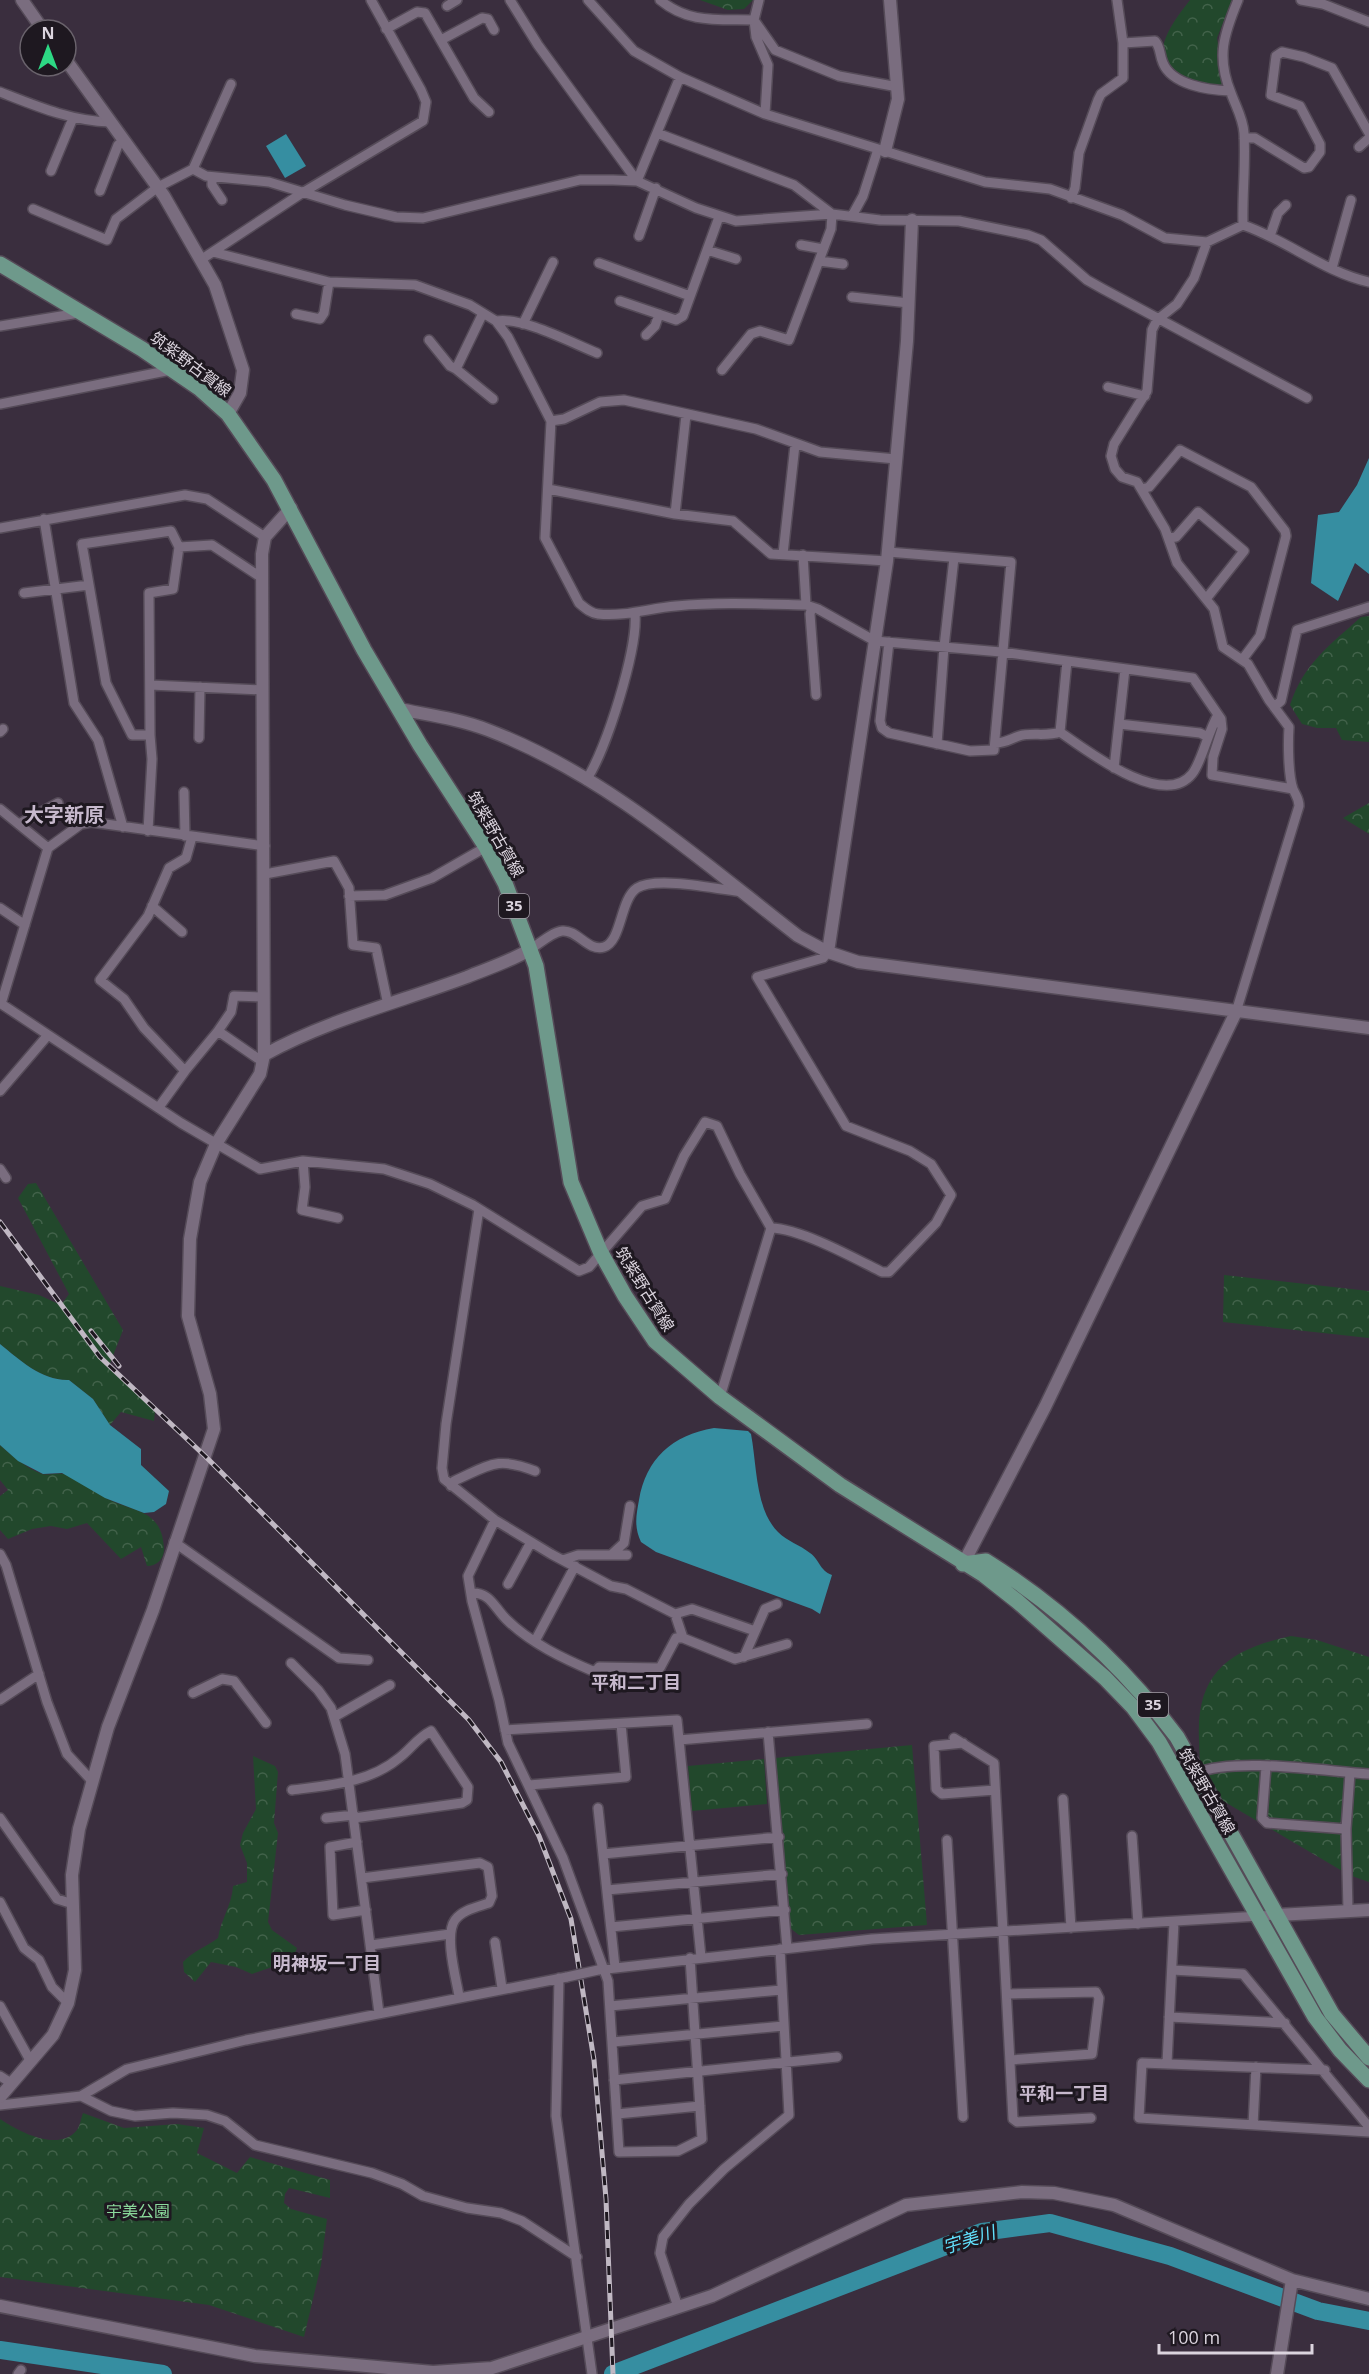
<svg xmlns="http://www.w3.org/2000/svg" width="1369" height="2374" viewBox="0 0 1369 2374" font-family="'Open Sans','Noto Sans JP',sans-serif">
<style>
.forest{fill:url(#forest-crowns)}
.water{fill:#368ea1}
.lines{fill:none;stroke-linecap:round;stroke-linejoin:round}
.river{stroke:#368ea1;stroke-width:18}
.minor-casing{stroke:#554b58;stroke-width:12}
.tertiary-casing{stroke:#554b58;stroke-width:15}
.primary-casing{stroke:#554b58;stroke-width:18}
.minor{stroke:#7a6d7f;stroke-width:9}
.tertiary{stroke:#7a6d7f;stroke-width:12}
.primary{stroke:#6e998b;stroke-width:15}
.rail-casing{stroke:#c0b8c3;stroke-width:5}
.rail{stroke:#1e1820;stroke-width:3;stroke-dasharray:9;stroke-linecap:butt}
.minor-bridge-casing{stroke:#554b58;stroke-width:12;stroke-linecap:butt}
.minor-bridge{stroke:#7a6d7f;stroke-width:9}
.labels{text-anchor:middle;stroke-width:6;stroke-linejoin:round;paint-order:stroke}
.shield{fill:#1e1820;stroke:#a29ca5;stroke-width:1.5}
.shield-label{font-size:15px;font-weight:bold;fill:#dbd4de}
.street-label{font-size:16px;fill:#dbd4de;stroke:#1e1820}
.park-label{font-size:16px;fill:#8bda9c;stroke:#1e1820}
.neighbourhood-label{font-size:18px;font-weight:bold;fill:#c7b9cd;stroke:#1e1820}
.water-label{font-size:18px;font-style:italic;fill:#61dffb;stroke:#1e1820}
.quarter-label{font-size:20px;font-weight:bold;fill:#c7b9cd;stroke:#1e1820}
</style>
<defs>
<pattern id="forest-crowns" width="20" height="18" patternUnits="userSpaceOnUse" patternTransform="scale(1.5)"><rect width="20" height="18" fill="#22482c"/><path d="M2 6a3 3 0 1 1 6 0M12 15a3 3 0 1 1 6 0" fill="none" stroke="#42624a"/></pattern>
</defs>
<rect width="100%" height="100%" fill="#3a2e3e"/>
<!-- forest -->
<path class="forest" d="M 700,0 L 753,0 L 744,9 L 728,10 Z
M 1190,0 L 1232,0 L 1217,38 L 1224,82 L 1221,87 C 1209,84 1194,83 1183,78 C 1143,60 1172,23 1190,0 Z
M 1369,616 L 1369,742 L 1342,740 L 1336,728 L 1317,728 L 1302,724 L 1290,705 C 1304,663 1329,646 1361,617 Z
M 1369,803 L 1369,834 L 1343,818 Z
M 36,1183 L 123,1330 L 109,1366 L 155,1411 L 154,1421 L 121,1412 L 110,1425 L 93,1399 L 69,1380 C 42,1381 20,1360 0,1344 L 0,1286 L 39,1295 L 61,1305 L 69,1294 L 18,1198 L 28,1184 Z
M 1224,1275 L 1369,1291 L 1369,1338 L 1223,1322 Z
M 0,1445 C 12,1456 26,1468 42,1474 C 49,1476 57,1472 64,1474 C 79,1479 91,1490 104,1497 C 132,1513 162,1507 164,1549 C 164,1559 157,1566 147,1566 L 141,1547 L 121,1559 L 87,1523 L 67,1529 L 51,1526 L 32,1529 L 8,1539 L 0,1530 L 0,1496 L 8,1490 L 0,1480 Z
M 1291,1636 L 1317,1640 L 1369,1657 L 1369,1882 L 1349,1875 L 1218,1798 C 1199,1775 1200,1769 1199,1739 C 1196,1672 1230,1649 1291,1636 Z
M 912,1745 L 927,1925 L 799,1935 L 790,1928 L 775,1758 Z
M 253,1756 L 275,1766 L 278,1772 L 274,1823 L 278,1833 L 268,1922 L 272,1930 L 297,1948 L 289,1968 L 272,1967 L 252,1974 L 236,1967 L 211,1962 L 195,1982 L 184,1972 L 183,1962 C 193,1951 206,1947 218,1938 C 221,1919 232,1905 233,1886 L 247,1882 L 247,1863 L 240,1845 L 243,1833 L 256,1809 Z
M 764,1759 L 767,1804 L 692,1811 L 688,1766 Z
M 83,2113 L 124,2128 L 177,2124 L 204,2128 L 197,2153 L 237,2173 L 250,2157 L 330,2180 L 330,2198 L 289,2188 L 285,2194 L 284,2203 L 291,2209 L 327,2219 L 321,2265 L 304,2337 L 209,2305 L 0,2277 L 0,2119 C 18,2131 58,2153 77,2130 C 80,2126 81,2118 83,2113 Z"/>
<!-- water -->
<path class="water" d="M 286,134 L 306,166 L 285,178 L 266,146 Z
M 1369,458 L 1369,574 L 1355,563 L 1338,601 L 1311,583 L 1318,515 L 1339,512 L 1357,485 Z
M 0,1344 C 20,1360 42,1381 69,1380 L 93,1399 L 110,1425 L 141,1449 L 141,1465 L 169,1491 L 166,1504 L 154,1512 L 144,1513 L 105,1498 L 62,1473 L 43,1474 L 18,1461 L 0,1445 Z
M 714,1428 L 748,1431 L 751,1434 C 757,1465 755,1509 778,1532 C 787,1541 800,1545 810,1553 C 820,1560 819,1570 832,1575 L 820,1614 L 812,1609 L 656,1552 L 641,1542 C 634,1527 636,1516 639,1500 C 646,1459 672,1435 714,1428 Z"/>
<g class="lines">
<!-- river -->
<path class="river" d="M 0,2350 L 163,2374
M 613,2374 L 982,2232 L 1050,2223 L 1170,2256 L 1318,2311 L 1369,2321"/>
<!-- minor casing -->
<g class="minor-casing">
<path id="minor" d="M 510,0 L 538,45 L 637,181
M 588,0 L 634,51 L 680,77 L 765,114 L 985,182 L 1050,189 L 1122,215 L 1165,238 L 1207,242 L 1243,225
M 660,0 C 689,24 718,19 754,20 L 775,50 L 839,76 L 898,87
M 759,0 L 754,20 L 756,37 L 768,65 L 765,114
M 1117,0 L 1123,43
M 1238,0 C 1224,34 1216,57 1231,93 C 1236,107 1243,118 1244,133 C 1246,164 1242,194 1243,225
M 1301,0 L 1323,4 L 1369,22
M 447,6 L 457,0
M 386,29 L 417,12 L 425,13 L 474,98 L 489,112
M 441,40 L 482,18 L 488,19 L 494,30
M 0,92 C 36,106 71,121 110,122
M 657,133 L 794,185 L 832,214 L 831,229 L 789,340 L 760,331 L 751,334 L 722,370
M 1244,138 L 1255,138 L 1304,168 L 1309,167 L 1320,152 L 1320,144 L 1300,106 L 1271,95 L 1276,56 L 1282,52 L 1304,57 L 1332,68 L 1369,133
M 1359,147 L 1369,138
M 193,169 L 206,176 L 269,182 L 345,205 L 396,217 L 423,218 L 580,180 L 613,180 L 637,181 L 696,208 L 736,221 L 832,214 L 880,220 L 959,221 L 1028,235 L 1041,240 L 1087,280 L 1103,289 L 1307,398
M 51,171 L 73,118
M 212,177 L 212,185 L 222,200
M 637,181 L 680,77
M 100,191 L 118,145 L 124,141
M 1071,198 L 1075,188 L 1079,153 L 1098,100 L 1101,94 L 1123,78 L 1123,43 L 1155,41 C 1161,48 1159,54 1163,63 C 1172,85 1208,90 1230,91
M 33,209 L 107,240 L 116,219 L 158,187 L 193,169 L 231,84
M 852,216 L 863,196 L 878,149
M 1243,225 C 1287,240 1324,272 1369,282
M 639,236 L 656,188
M 1270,236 L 1278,213 L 1286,205
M 1207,242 L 1194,278 L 1177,304 L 1157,320 L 1152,330 L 1147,391 L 1114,444 L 1111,456 L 1115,469 L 1122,477 L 1137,482 L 1165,529 L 1177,563 L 1214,609 L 1223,647 L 1248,664 L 1269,700 L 1289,727 C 1288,742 1288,775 1293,789 C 1296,796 1299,798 1299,806 L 1236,1012
M 801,245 L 823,249
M 707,250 L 736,259
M 213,252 L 329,282 L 415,285 L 470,305 L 496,321 L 508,337 L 551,421 L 545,538 L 579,603 C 585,608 590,613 598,614 C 625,617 650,608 676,606 C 719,602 763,604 806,605 L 818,609 L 875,641 L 1001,652 L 1193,678 L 1221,719 L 1222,729 L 1213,757 L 1212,775 L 1293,789
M 202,259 L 302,193 L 423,121 L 426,102 L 421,90 L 371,0
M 819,261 L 843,264
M 599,263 L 690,296
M 1332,268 L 1351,200
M 852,297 L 909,303
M 620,301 L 676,320 L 683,316 L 719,217
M 483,313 L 456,369 L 493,399
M 296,314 L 320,319 L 324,313 L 329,282
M 496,321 C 521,316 572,343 597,353
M 523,324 L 553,262
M 0,326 L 79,313
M 646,335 L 655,326 L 659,314
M 429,340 L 450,366 L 456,369
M 1108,387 L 1145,396
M 0,404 L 171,370
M 551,421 L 564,419 L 600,402 L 624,400 L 756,429 L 820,452 L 896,459
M 548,489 L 675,514 L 733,521 L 771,554 L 887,561
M 1142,489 L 1149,487 L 1180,450 L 1251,487 L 1285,531 L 1286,536 L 1260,636 L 1242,660
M 675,514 L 686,415
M 44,519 L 74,703 L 98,740 L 123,827
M 0,528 L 185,495 L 207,499 L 265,537
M 1169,538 L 1176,537 L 1198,512 L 1244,551 L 1206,599
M 888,552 L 1011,562 L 994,750 L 970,751 L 889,733 L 882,728 L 880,721 L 889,642
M 783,554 L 795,445
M 803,555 L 806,605
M 24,593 L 89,585
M 812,607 L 810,614 L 816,695
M 1067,661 L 1060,732 C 1086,750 1163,810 1192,774 C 1202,762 1208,731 1218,715
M 150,685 L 263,690
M 1274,707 L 1281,701 L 1297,630 L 1369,607
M 1119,724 L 1200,733 L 1206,736
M 0,732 L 3,729
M 150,735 L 149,593 L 173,589 L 179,547
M 199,738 L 200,687
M 995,743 C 1006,743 1010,739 1019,736 C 1032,732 1046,737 1060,732
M 937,744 L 944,647 L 954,558
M 1114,768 L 1125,669
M 586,780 C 606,752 638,648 635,614
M 184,792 L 185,836
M 0,809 L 48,848
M 19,824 L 58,803
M 148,831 L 152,759 L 150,735 L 132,735 L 106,683 L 82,544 L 171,531 L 179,547 L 212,545 L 259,576
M 265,874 L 334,861 L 349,888 L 353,945 L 376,948 L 388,1005
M 349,896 L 385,895 L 432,878 L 486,847
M 152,906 L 182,932
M 0,908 L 25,925
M 531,949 C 539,944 552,932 562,931 C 577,929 588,952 604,947 C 622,941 620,899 637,888 C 656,876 718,889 742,892
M 0,1003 L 181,1123 L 260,1169 L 303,1161 L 384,1169 L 430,1184 L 473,1205 L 579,1271 L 589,1267 L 642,1206 L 665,1199 L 684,1156 L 705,1122 L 717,1126 L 740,1174 L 771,1228 L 720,1397
M 1,1004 L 48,848 L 81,824 L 91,822 L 265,846
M 218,1031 L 231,1012 L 234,996 L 264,997
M 185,1071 L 218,1031 L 263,1062
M 0,1091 L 48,1035
M 159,1107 L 185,1071 L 144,1028 L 124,999 L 100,980 L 148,916 L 169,868 L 186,858 L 192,837
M 303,1161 L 305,1187 L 302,1210 L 338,1218
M 0,1169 L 6,1178
M 479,1209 L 446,1424 L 442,1468 L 444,1479 L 495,1520 L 551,1554 L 611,1586 L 626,1589 L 675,1614 L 683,1638 L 735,1659 L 787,1644
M 771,1228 C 802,1229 854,1258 882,1272 L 889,1272 L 936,1223 L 951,1195 L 931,1164 L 910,1151 L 846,1126 L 757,977 L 823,958 L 828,952
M 451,1486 L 454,1481 C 490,1465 497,1456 535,1471
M 495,1520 L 468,1576 L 472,1601 L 499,1700 L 508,1743 L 563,1858 L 608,1981 L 619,2152 L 678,2151 L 702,2139 L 690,1958
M 174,1542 L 339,1658 L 368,1660
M 0,1554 L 6,1565 L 47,1702 L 67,1754 L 93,1782
M 611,1555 L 624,1543 L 630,1506
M 563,1560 L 578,1555 L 627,1555
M 508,1584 L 531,1542
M 471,1593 C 490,1592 494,1607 506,1619 C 530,1643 564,1659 595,1672 L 599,1667 L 660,1668 L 676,1638 L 683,1638
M 675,1614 L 692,1609 L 755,1631
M 535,1641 L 575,1566
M 744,1657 L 765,1609 L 777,1604
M 291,1663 L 318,1690 L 331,1708 L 345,1754 L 379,2013
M 193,1693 L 222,1679 L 234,1681 L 266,1723
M 0,1700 L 39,1674
M 334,1717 L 390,1685
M 505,1730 L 677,1720 L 701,1957
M 768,1732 L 787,1948
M 954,1738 L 994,1763 L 1013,2119 L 1017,2122 L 1091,2118
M 679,1740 L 867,1724
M 963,1743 L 934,1746 L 936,1789 L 942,1794 L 995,1790
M 1266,1767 L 1262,1818 L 1267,1823 L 1346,1829
M 1196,1773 C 1237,1757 1323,1771 1369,1774
M 529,1785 L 626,1777 L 621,1724
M 292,1790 C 330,1785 369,1783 399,1758 C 411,1749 417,1738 431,1731 L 468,1787 L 467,1800 L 462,1803 L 354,1818
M 1063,1799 L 1071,1928
M 598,1808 L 615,1967
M 0,1818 L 57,1899 L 73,1904
M 326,1818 L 354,1815
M 1132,1836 L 1138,1924
M 947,1840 L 963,2117
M 357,1842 L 330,1847 L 333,1915 L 366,1910
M 603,1854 L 779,1837
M 362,1878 L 480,1863 L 488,1867 L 492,1896 L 489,1903 C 477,1907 462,1910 455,1920 C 444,1935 456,1978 459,1996
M 607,1890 L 782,1874
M 0,1902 L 24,1948 L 39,1960 L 52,1987 L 68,2003
M 1348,1910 L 1346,1829 L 1350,1773
M 611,1927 L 785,1910
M 495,1942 L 502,1988
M 371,1945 L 450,1934
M 598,1970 L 872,1939 L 1277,1915
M 1172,1970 L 1243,1974 L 1369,2127
M 559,1978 L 556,2116 L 592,2374
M 1007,1994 L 1096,1992 L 1099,1998 L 1092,2054 L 1010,2060
M 0,2006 L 31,2062
M 610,2006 L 781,1990
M 1169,2017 L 1285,2023
M 613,2042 L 783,2026
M 1167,2063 L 1174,1922
M 1325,2070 L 1142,2063 L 1139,2118 L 1369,2132
M 0,2076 L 11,2083
M 614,2080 L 837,2057
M 81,2096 L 111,2111 L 135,2116 L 173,2113 L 207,2115 L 225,2121 L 255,2145 L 372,2173 L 402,2184 L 423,2196 L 467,2208 L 501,2213 L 522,2221 L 577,2257
M 0,2105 L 81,2096 L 127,2069 L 246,2040 L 567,1977
M 617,2114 L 700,2106
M 1253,2125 L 1256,2067
M 678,2307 L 660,2253 L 663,2237 L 689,2204 L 724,2169 L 789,2115 L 780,1949
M 18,2374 L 21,2370"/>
</g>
<!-- tertiary casing -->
<g class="tertiary-casing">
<path id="tertiary" d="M 22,0 L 43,30
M 66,60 L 164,196 L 215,285 L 243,370 L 240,393 L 228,414
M 885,151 L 898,99 L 890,0
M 399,709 C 429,715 460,719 488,730 C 606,775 700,860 798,936 L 828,952 L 858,962 L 1369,1028
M 828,952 L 887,561 L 907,341 L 912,220
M 264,1055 C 327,1020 400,1002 467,977 C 489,968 511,961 531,949
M 963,1564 L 1045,1407 L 1236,1012
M 1277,1915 L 1369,1910
M 0,2097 L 53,2035 L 68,2003 L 75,1970 L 72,1875 L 79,1829 L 108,1727 L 153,1610 L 214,1429 L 210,1394 L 188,1316 L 190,1239 L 200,1182 L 216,1144 L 260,1074 L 264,1055 L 262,554 L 265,537 L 291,508
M 0,2306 L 255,2356 L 433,2372 L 492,2368 L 712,2296 L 906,2205 L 1022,2192 L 1054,2193 L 1114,2205 L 1292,2280 L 1369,2299
M 1277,2374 L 1292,2280"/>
</g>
<!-- primary casing -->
<g class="primary-casing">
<path id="primary" d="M 0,264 L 142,349 L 199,388 L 228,414 L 274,480 L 364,650 L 420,745 L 486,847 L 505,883 L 536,966 L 571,1182 L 600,1251 L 625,1296 L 655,1341 L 720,1397 L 840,1485 L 984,1575 L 1017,1601 L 1105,1678 L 1133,1707 L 1159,1742 L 1315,2017 L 1340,2050 L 1369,2080
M 963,1564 L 986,1561 C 1059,1607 1125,1668 1177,1737 L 1332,2014 L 1369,2058"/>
</g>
<!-- minor -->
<use href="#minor" class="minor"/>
<!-- tertiary -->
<use href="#tertiary" class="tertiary"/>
<!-- primary -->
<use href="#primary" class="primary"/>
<!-- rail casing -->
<g class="rail-casing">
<path id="rail" d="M 0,1222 L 100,1357 L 205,1456 L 469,1720 L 501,1762 L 539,1836 L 571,1919 L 594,2060 L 606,2199 L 613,2374
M 91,1331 L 119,1366"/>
</g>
<!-- rail -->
<use href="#rail" class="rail"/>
<!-- minor-bridge casing -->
<g class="minor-bridge-casing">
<path id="minor-bridge" d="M 567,1977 L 598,1970"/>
</g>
<!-- minor-bridge -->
<use href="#minor-bridge" class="minor-bridge"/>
</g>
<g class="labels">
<!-- shield labels -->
<g class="shield">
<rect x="499" y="894" width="30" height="24" rx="4.5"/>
<rect x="1138" y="1693" width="30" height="24" rx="4.5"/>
</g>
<g class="shield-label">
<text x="514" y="911">35</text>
<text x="1153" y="1710">35</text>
</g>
<!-- street labels -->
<g class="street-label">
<text transform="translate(191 364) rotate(37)" y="6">筑紫野古賀線</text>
<text transform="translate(496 834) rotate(60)" y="6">筑紫野古賀線</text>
<text transform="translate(645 1289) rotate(58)" y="6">筑紫野古賀線</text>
<text transform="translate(1207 1791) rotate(60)" y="6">筑紫野古賀線</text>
</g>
<!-- park labels -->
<g class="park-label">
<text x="138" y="2217">宇美公園</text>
</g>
<!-- neighbourhood labels -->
<g class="neighbourhood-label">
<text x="636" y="1689">平和二丁目</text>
<text x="327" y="1970">明神坂一丁目</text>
<text x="1064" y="2100">平和一丁目</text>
</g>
<!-- water labels -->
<g class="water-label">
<text transform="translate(969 2240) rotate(-17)" y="6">宇美川</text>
</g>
<!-- quarter labels -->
<g class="quarter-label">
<text x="64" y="822">大字新原</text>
</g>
</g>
<!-- north arrow -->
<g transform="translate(48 48)"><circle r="28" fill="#1e1820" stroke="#6a636c" stroke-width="1.5"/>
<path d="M0-4.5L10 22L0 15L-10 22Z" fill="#2dd884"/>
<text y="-9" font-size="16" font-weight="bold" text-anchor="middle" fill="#dbd4de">N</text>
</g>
<!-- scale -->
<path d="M1159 2344v9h153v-9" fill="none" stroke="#dbd4de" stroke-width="3"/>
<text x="1168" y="2344" font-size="18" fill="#dbd4de" stroke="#1e1820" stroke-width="4.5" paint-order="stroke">100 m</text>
</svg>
